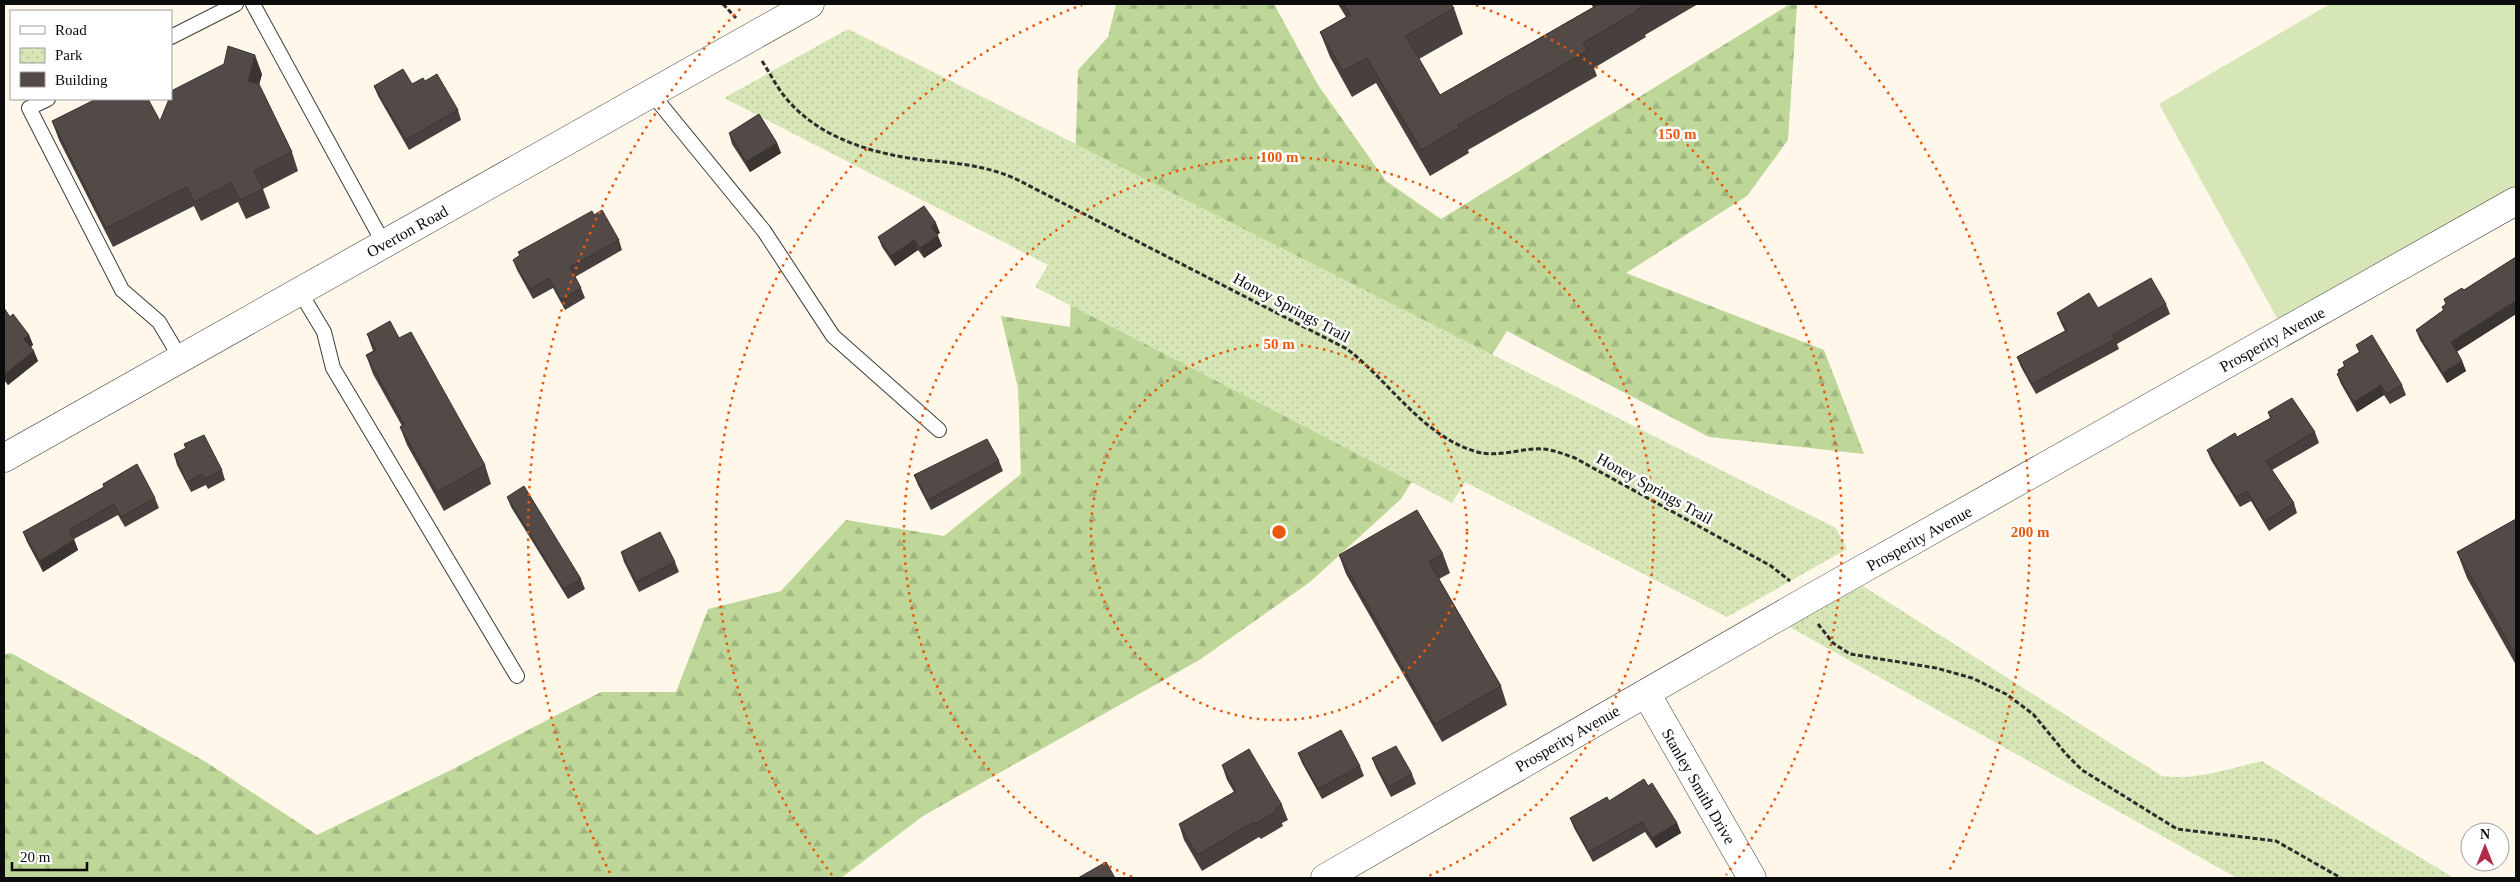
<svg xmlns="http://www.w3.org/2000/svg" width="2520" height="882" viewBox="0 0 2520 882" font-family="Georgia,serif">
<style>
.grass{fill:#d7e6b6}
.forest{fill:url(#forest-firs)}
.park{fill:url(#park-dots)}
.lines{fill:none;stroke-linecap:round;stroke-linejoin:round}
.service-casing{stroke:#3e3e3e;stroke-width:16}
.minor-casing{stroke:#3e3e3e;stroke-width:29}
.tertiary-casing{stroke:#3e3e3e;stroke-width:29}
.path{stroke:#2d2d2d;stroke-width:3;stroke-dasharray:5 2.5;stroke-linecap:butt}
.service{stroke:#fff;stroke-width:14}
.minor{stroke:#fff;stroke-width:28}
.tertiary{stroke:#fff;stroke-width:28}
.wall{fill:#47403e}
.shaded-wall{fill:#3a3432}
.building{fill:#534a48;stroke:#3a3432}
.ring{fill:none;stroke:#e8590c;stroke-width:2.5;stroke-dasharray:2.5 5}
.labels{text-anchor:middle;stroke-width:5;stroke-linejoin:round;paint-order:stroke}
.street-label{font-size:16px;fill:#0b0b0b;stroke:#fff}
.centre{fill:#e8590c;stroke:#fff;stroke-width:2.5}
.ring-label{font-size:15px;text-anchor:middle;font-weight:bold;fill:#e8590c;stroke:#fff;stroke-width:5;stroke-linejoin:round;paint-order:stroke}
</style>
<defs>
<pattern id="forest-firs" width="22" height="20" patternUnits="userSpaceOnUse" patternTransform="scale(1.25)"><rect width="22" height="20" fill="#bed697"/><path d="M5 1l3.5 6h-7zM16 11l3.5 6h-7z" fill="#a2b681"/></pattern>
<pattern id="park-dots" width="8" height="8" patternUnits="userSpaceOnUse" patternTransform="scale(1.25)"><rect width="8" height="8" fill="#d7e6b6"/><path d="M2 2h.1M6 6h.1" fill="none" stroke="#b7c49b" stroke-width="1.8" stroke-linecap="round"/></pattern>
</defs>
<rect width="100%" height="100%" fill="#fef7ea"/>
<!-- grass -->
<path class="grass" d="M 2330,4 L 2516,4 L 2516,187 L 2278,320 L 2159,104 Z"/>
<!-- forest -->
<path class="forest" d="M 1116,4 L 1274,4 L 1318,85 L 1386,181 L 1441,219 L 1790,4 L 1797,4 L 1788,140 L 1747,196 L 1626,273 L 1824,350 L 1864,454 L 1709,437 L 1507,331 L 1401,499 L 1310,582 L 1201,659 L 923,816 L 841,878 L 4,878 L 4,655 L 11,653 L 206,762 L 317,835 L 453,769 L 601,692 L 676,692 L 708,609 L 781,591 L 846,520 L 944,536 L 1021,474 L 1018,388 L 1001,316 L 1070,327 L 1078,70 L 1108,37 Z"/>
<!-- park -->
<path class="park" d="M 848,29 L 1836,528 L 1847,549 L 1727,617 L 1465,482 L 1452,503 L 1035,287 L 1048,265 L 724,98 Z
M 1863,586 L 2162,776 C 2194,781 2231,768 2262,761 L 2454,878 L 2237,878 L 1788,626 Z"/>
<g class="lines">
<!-- service casing -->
<g class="service-casing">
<path id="service" d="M 253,4 L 384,244
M 171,37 L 236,4
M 652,94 L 764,231 L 833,336 L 939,430
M 48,99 L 29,108 L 122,290 L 159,322 L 181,359
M 300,292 L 324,332 L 333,368 L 517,676"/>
</g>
<!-- minor casing -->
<g class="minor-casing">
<path id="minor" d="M 1646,693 L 1752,878
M 1325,878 L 1804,602 L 2516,201"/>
</g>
<!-- tertiary casing -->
<g class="tertiary-casing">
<path id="tertiary" d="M 4,458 L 810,4"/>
</g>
<!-- path -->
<path class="path" d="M 723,4 L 736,18
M 762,61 C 770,73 776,86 785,97 C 818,138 873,154 923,160 C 955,163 985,165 1016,179 L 1347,349 C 1389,381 1422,435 1474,451 C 1494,458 1515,450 1535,449 C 1549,448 1561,453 1575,458 L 1771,566 L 1790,581
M 1818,624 L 1833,643 L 1850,654 L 1936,668 L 1972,678 L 2006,694 L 2033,714 L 2066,754 L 2082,770 L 2177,829 L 2276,841 L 2341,878"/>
<!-- service -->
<use href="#service" class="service"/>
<!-- minor -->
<use href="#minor" class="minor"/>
<!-- tertiary -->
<use href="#tertiary" class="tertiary"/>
</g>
<!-- wall -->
<path class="wall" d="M 1338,4 L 1451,4 L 1454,8 L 1463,34 L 1419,59 L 1440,95 L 1593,7 L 1591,4 L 1698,4 L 1645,35 L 1646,37 L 1594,68 L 1597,76 L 1468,150 L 1469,153 L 1430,176 L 1376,83 L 1352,97 L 1330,57 L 1320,32 L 1346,17 Z
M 262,74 L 259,85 L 292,152 L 298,171 L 263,189 L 270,208 L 246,219 L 238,202 L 201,221 L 194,206 L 113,247 L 59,140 L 52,121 L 160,121 Z
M 425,81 L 458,110 L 461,120 L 409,150 L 378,96 L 374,86 L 412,84 Z
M 729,133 L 777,143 L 781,153 L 750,172 L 732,144 Z
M 594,215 L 619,240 L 622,250 L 575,277 L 581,288 L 585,298 L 565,310 L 553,288 L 533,299 L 517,270 L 513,260 L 520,256 L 518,252 Z
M 940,233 L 937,234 L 942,246 L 924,258 L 918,250 L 895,266 L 882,247 L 878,237 Z
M 2516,257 L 2516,314 L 2457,351 L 2462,361 L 2466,371 L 2447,383 L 2420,340 L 2416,330 L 2443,310 L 2442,307 L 2446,304 L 2444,299 L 2464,290 Z
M 2166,304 L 2170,314 L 2117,344 L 2119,349 L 2036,394 L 2021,367 L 2017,357 L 2065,331 L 2061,323 L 2057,313 L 2098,308 Z
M 4,308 L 10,317 L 29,335 L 33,345 L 31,347 L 38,361 L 8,385 L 4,380 Z
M 367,334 L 399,338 L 485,465 L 491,484 L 444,511 L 407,445 L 400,427 L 402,426 L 373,374 L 366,355 L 373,351 Z
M 2356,345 L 2402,385 L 2406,395 L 2390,404 L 2384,395 L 2357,412 L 2341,384 L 2337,374 L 2339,373 L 2338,370 L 2344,366 L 2343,362 L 2359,352 Z
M 2268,412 L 2315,432 L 2319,443 L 2272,470 L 2294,503 L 2297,513 L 2269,531 L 2251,501 L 2240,507 L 2211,460 L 2207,450 L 2237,437 L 2270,418 Z
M 184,444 L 222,470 L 225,480 L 208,489 L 206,485 L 191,492 L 177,465 L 174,454 L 186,449 Z
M 999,461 L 1003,471 L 931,510 L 918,485 L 914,475 Z
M 103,484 L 155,498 L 159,508 L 125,527 L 118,515 L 74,539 L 78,550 L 43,572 L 27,542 L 23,532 L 104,487 Z
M 507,497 L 581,579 L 585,589 L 568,599 L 511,507 Z
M 2516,519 L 2516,665 L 2467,578 L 2457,552 Z
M 621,552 L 675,562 L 679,572 L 639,592 L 624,562 Z
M 1443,554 L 1450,573 L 1439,579 L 1501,686 L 1507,705 L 1442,742 L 1346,574 L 1339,555 Z
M 1298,753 L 1360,766 L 1364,776 L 1322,799 L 1302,763 Z
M 1372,758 L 1412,774 L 1416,784 L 1391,797 L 1376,768 Z
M 1222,765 L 1282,805 L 1288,820 L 1282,823 L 1283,826 L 1261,839 L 1259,837 L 1202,871 L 1184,840 L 1179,824 L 1234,792 L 1227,780 Z
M 1648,786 L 1677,823 L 1681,833 L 1656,848 L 1645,832 L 1593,862 L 1574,828 L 1570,818 L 1609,801 Z"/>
<!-- shaded-wall -->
<path class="shaded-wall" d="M 255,55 L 262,74 L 255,99 L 248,81 Z
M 777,143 L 781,153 L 750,172 L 746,162 Z
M 936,223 L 940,233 L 935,236 L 931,226 Z
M 938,236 L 942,246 L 924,258 L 920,248 Z
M 914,240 L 918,250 L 895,266 L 891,256 Z
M 2514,302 L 2516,308 L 2516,314 L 2455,353 L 2451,342 Z
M 29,335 L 33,345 L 28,349 L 24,339 Z
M 34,351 L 38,361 L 8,385 L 4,375 Z
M 2462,361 L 2466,371 L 2447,383 L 2443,373 Z
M 2381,385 L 2384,395 L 2357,412 L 2354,402 Z
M 74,540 L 78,550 L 43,572 L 40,561 Z
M 1677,823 L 1681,833 L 1656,848 L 1652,838 Z"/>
<!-- building -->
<path class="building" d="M 1344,4 L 1451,4 L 1454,8 L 1406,36 L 1440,95 L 1598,5 L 1597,4 L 1646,4 L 1636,10 L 1637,11 L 1583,43 L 1588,51 L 1458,125 L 1459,128 L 1421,150 L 1367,58 L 1343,71 L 1320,32 L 1350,15 Z
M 228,46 L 255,55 L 248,81 L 259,84 L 292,152 L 254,171 L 263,189 L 240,200 L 231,183 L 194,202 L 187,187 L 106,228 L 52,121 L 96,99 L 148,99 L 160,121 L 169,99 L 171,99 L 171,94 L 173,90 L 224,64 Z
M 403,69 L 412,84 L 423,78 L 425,81 L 437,74 L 458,110 L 406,140 L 374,86 Z
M 759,114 L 777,143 L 746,162 L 729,133 Z
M 924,206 L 936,223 L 931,226 L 938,236 L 920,248 L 914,240 L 891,256 L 878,237 Z
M 602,210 L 619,240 L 570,267 L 581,288 L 561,300 L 549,278 L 530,289 L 513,260 L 520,255 L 518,252 L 592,211 L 594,215 Z
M 2516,257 L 2516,306 L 2514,302 L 2451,342 L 2462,361 L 2443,373 L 2416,330 L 2444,310 L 2442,307 L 2446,304 L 2444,299 L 2462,288 L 2464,290 Z
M 2151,278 L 2166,304 L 2113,335 L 2115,339 L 2032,384 L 2017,357 L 2067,330 L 2057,313 L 2089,293 L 2098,308 Z
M 4,308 L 10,317 L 13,314 L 29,335 L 24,339 L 34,351 L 4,375 Z
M 390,321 L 399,338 L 411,332 L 485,465 L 437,492 L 400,427 L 404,424 L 366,355 L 376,350 L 367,334 Z
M 2372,335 L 2402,385 L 2386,394 L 2381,385 L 2354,402 L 2337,374 L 2339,373 L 2338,370 L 2345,366 L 2343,362 L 2360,352 L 2356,345 Z
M 2292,398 L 2315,432 L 2266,461 L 2294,503 L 2265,521 L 2247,491 L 2236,497 L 2207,450 L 2235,433 L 2237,437 L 2271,418 L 2268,412 Z
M 204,435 L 222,470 L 204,479 L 202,474 L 187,482 L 174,454 L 186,448 L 184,444 Z
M 987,439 L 999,461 L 928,500 L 914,475 Z
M 137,464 L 155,498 L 121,517 L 114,504 L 69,530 L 74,540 L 40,561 L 23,532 L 104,487 L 103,484 Z
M 524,486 L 581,579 L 564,589 L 507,497 Z
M 1417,510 L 1443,554 L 1429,562 L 1501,686 L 1435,724 L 1339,555 Z
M 2516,519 L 2516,656 L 2457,552 Z
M 660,532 L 675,562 L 636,582 L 621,552 Z
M 1341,730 L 1360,766 L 1318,789 L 1298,753 Z
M 1396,746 L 1412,774 L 1388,787 L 1372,758 Z
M 1249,749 L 1282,805 L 1276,808 L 1277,811 L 1255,824 L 1254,822 L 1197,855 L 1179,824 L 1236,791 L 1222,765 Z
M 1644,779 L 1648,786 L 1652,783 L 1677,823 L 1652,838 L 1642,822 L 1589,852 L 1570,818 L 1607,797 L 1609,801 Z
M 1106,862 L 1115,878 L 1078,878 Z"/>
<!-- distance rings -->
<g class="ring">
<circle cx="1279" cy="532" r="188"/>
<path d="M1132 877A375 375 0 1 1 1426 877"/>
<path d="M832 875A563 563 0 0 1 1082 5M1476 5A563 563 0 0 1 1726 875"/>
<path d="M610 873A751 751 0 0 1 743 6M1815 6A751 751 0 0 1 1948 873"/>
</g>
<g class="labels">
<!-- street labels -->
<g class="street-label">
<text transform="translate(407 231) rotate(-29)" y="6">Overton Road</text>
<text transform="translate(1292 307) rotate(28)" y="6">Honey Springs Trail</text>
<text transform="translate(2272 339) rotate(-29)" y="6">Prosperity Avenue</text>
<text transform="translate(1655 488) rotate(29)" y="6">Honey Springs Trail</text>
<text transform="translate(1919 538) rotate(-29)" y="6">Prosperity Avenue</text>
<text transform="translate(1567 738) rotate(-30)" y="6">Prosperity Avenue</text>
<text transform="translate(1699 786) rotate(60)" y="6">Stanley Smith Drive</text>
</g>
</g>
<circle cx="1279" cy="532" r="8" class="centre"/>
<g class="ring-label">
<text x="1677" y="139">150 m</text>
<text x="1279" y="162">100 m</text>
<text x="1279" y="349">50 m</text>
<text x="2030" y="537">200 m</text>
</g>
<!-- border -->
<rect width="2520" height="882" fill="none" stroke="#0b0b0b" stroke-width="10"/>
<!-- legend -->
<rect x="10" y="10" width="162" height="90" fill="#ffffff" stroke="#9d9d9d"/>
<rect x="20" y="26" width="25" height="8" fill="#ffffff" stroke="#9d9d9d"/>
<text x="55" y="35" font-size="15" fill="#0b0b0b">Road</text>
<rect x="20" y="48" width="25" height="15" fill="url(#park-dots)" stroke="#9d9d9d"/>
<text x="55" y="60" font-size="15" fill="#0b0b0b">Park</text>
<rect x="20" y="72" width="25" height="15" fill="#534a48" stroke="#9d9d9d"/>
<text x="55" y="85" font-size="15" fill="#0b0b0b">Building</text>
<!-- north arrow -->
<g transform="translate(2485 847)"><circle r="24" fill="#ffffff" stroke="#9d9d9d"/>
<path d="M0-4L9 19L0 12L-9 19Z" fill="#b32b49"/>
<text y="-8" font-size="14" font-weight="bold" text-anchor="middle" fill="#0b0b0b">N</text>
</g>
<!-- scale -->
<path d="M12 862v8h75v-8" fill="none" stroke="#0b0b0b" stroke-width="2.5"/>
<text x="20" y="862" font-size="15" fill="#0b0b0b" stroke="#ffffff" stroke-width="4" paint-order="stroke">20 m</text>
</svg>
